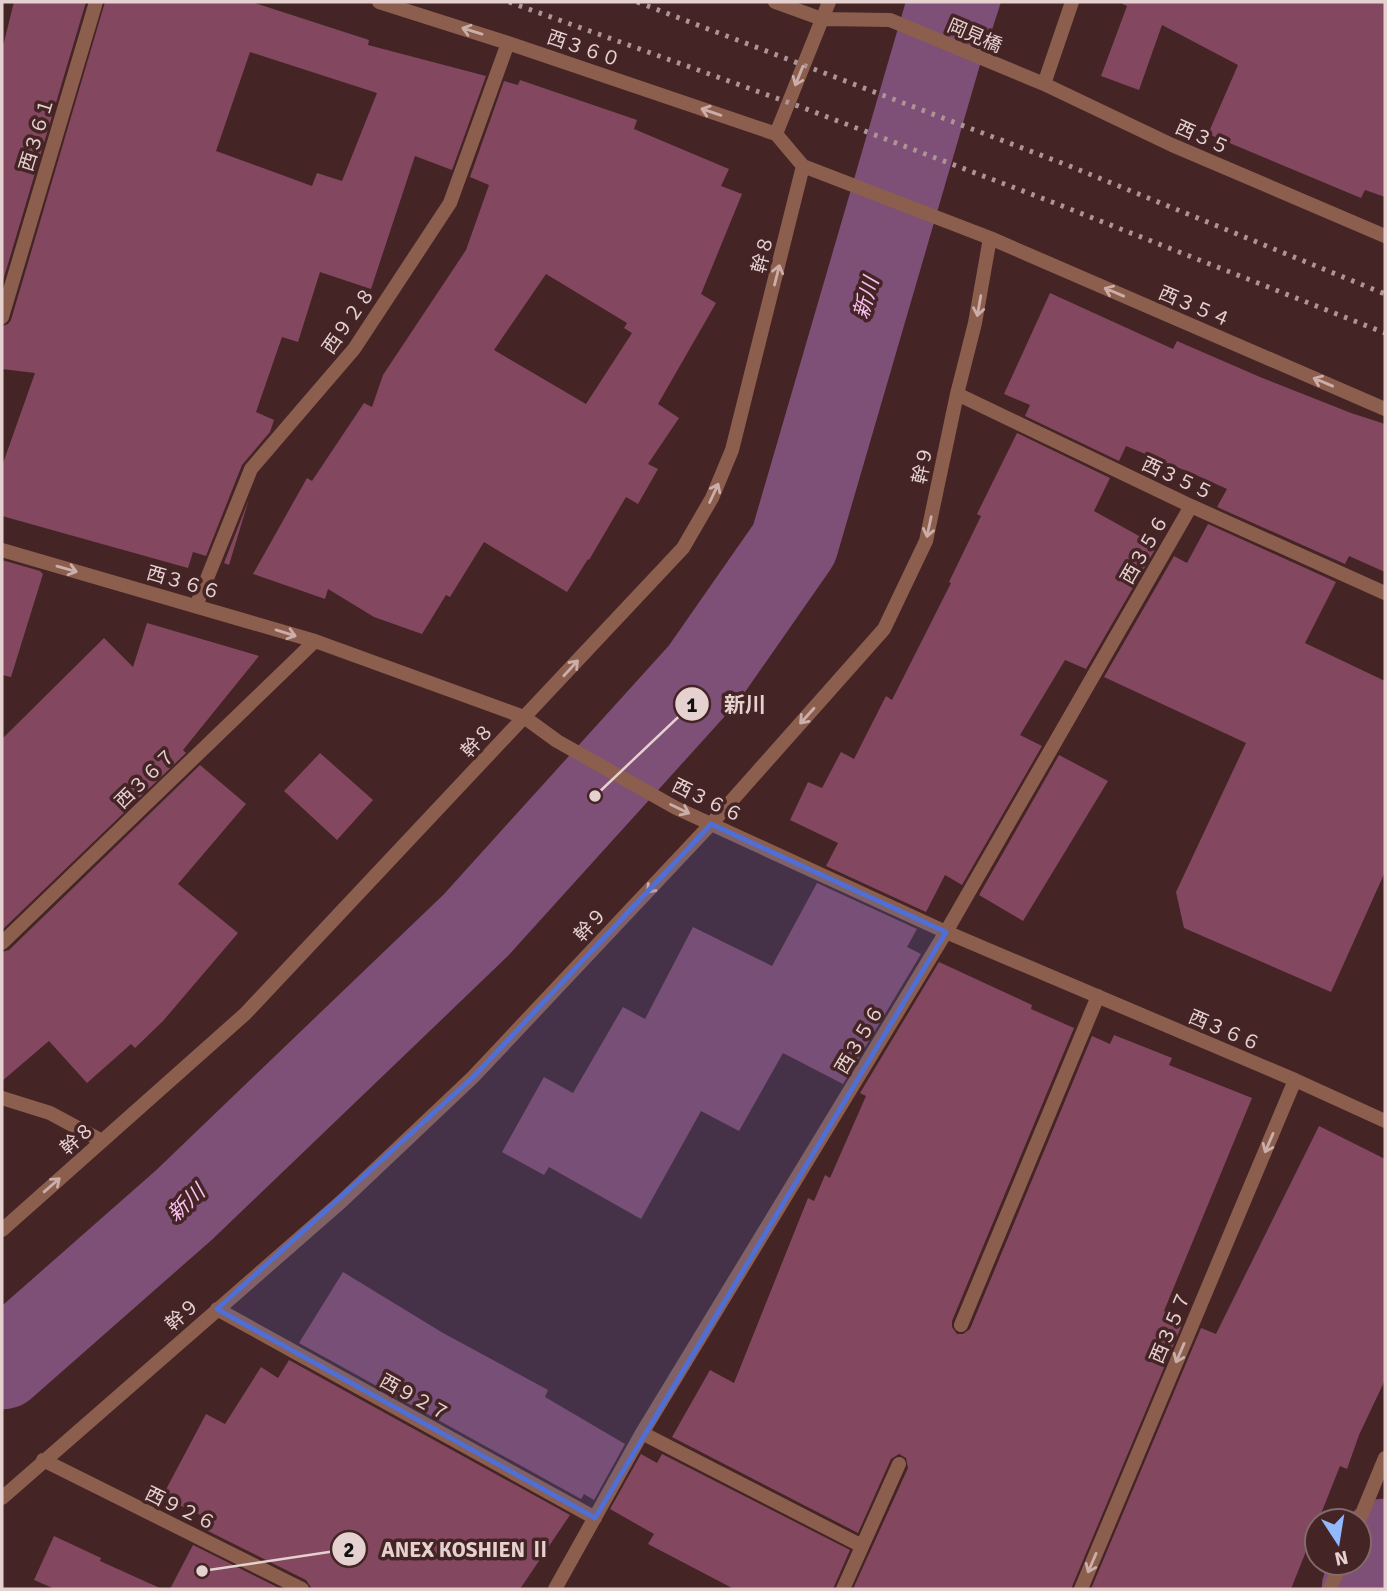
<svg xmlns="http://www.w3.org/2000/svg" width="1387" height="1591" viewBox="0 0 1387 1591" font-family="Signika,'Noto Sans JP',sans-serif">
<style>
.water{fill:#7e4f77}
.lines{fill:none;stroke-linecap:round;stroke-linejoin:round}
.river{stroke:#7e4f77;stroke-width:89}
.building{fill:#834860;fill-rule:evenodd}
.minor{stroke:#8c5e4d;stroke-width:14}
.rail{stroke:#ad9495;stroke-width:5;stroke-dasharray:3.5 7;stroke-linecap:butt}
.oneway{stroke:#cbaea9}
.marked{fill:#4f6fd6;fill-opacity:0.2;stroke:#4f6fd6;stroke-width:5;stroke-linejoin:round}
.labels{text-anchor:middle;stroke-width:7;stroke-linejoin:round;paint-order:stroke}
.street-label{font-size:19px;fill:#e6d1d1;stroke:#442425}
.water-label{font-size:21px;font-style:italic;fill:#fbc0f1;stroke:#442425}
.leader{fill:none;stroke:#e6d1d1;stroke-width:2.5}
.callout-dot{fill:#e6d1d1;stroke:#442425;stroke-width:2.5}
.mark-label{font-size:21px;text-anchor:middle;font-weight:bold;fill:#111}
.callout-label{font-size:21px;text-anchor:middle;font-weight:bold;fill:#e6d1d1;stroke:#442425;stroke-width:7;stroke-linejoin:round;paint-order:stroke}
</style>
<rect width="100%" height="100%" fill="#442425"/>
<!-- water -->
<path class="water" d="M 928,2 L 1001,2 L 990,36 L 927,10 Z"/>
<g class="lines">
<!-- river -->
<path class="river" d="M 2,1365 L 184,1205 L 476,925 L 704,673 L 794,544 L 952,2
M 1366,1589 L 1385,1543"/>
</g>
<!-- building -->
<path class="building" d="M 14,2 L 86,2 L 2,284 L 2,50 Z
M 105,2 L 252,2 L 369,40 L 368,45 L 486,76 L 452,170 L 415,156 L 371,289 L 320,272 L 298,342 L 282,337 L 256,412 L 274,420 L 270,432 L 242,465 L 206,556 L 193,552 L 188,568 L 2,516 L 2,466 L 35,373 L 2,369 L 2,326 L 8,324 L 11,320 ZM 250,52 L 377,93 L 342,181 L 317,173 L 312,186 L 216,151 Z
M 1119,2 L 1385,2 L 1385,197 L 1365,190 L 1361,198 L 1208,134 L 1238,65 L 1162,25 L 1139,90 L 1101,76 L 1127,6 Z
M 520,80 L 637,120 L 634,129 L 729,169 L 721,186 L 742,194 L 701,294 L 716,303 L 658,404 L 679,418 L 648,464 L 658,469 L 638,504 L 626,497 L 589,560 L 588,559 L 567,592 L 484,542 L 450,597 L 446,595 L 422,634 L 374,617 L 328,589 L 325,599 L 253,574 L 307,478 L 312,481 L 364,403 L 372,407 L 383,375 L 466,250 L 489,185 L 470,177 L 504,81 L 518,85 ZM 546,274 L 627,323 L 624,328 L 632,333 L 586,404 L 494,350 Z
M 1050,293 L 1173,349 L 1177,341 L 1260,377 L 1351,413 L 1385,424 L 1385,572 L 1349,556 L 1345,564 L 1217,507 L 1227,489 L 1196,475 L 1126,446 L 1119,461 L 1025,416 L 1030,405 L 1004,394 Z
M 1017,433 L 1110,478 L 1094,511 L 1157,546 L 1086,669 L 1065,660 L 1020,735 L 1042,746 L 962,885 L 945,875 L 926,912 L 826,866 L 838,843 L 790,820 L 808,782 L 822,788 L 841,752 L 854,759 L 886,696 L 892,700 L 951,583 L 949,582 L 981,516 L 977,514 Z
M 249,499 L 229,565 L 224,563 Z
M 1208,524 L 1336,582 L 1305,643 L 1385,681 L 1385,872 L 1331,992 L 1184,928 L 1176,892 L 1246,743 L 1104,677 L 1174,556 L 1187,563 Z
M 2,560 L 40,571 L 43,574 L 11,677 L 2,675 Z
M 147,623 L 259,656 L 183,750 L 186,753 L 2,930 L 2,739 L 104,638 L 133,667 Z
M 320,753 L 373,800 L 337,840 L 284,791 Z
M 1059,755 L 1108,781 L 1023,921 L 979,895 Z
M 200,765 L 246,804 L 178,884 L 238,933 L 163,1021 L 135,1048 L 131,1044 L 87,1083 L 49,1041 L 2,1081 L 2,952 L 9,950 Z
M 817,883 L 917,929 L 907,947 L 921,954 L 843,1084 L 783,1053 L 739,1131 L 701,1111 L 641,1219 L 549,1167 L 544,1175 L 502,1152 L 544,1077 L 573,1093 L 623,1007 L 645,1019 L 693,927 L 772,966 Z
M 939,962 L 1032,1005 L 1031,1009 L 1074,1028 L 952,1321 L 952,1327 L 957,1334 L 963,1334 L 970,1329 L 1092,1036 L 1110,1044 L 1114,1035 L 1172,1058 L 1169,1065 L 1252,1098 L 1164,1311 L 1184,1320 L 1071,1589 L 853,1589 L 908,1468 L 906,1458 L 899,1454 L 891,1459 L 858,1533 L 672,1437 L 710,1370 L 734,1383 L 808,1198 L 814,1201 L 825,1175 L 830,1178 L 866,1096 L 860,1093 Z
M 1319,1126 L 1385,1159 L 1385,1380 L 1359,1435 L 1347,1469 L 1340,1466 L 1291,1589 L 1091,1589 L 1201,1328 L 1216,1334 Z
M 343,1272 L 443,1333 L 548,1390 L 545,1397 L 625,1444 L 594,1500 L 584,1494 L 581,1499 L 299,1343 Z
M 289,1360 L 570,1515 L 520,1589 L 312,1589 L 306,1580 L 202,1528 L 207,1518 L 162,1497 L 206,1414 L 225,1424 L 261,1367 L 278,1378 Z
M 641,1454 L 657,1463 L 662,1454 L 850,1550 L 833,1589 L 734,1589 L 648,1544 L 654,1534 L 610,1509 Z
M 54,1536 L 101,1558 L 100,1561 L 162,1589 L 55,1589 L 34,1580 Z
M 193,1545 L 281,1589 L 170,1589 Z"/>
<g class="lines">
<!-- minor -->
<path class="minor" d="M 379,2 L 508,43 L 776,134
M 775,2 L 822,19 L 890,20 L 1044,84 L 1172,145 L 1385,236
M 1044,84 L 1072,2
M 776,134 L 803,166 L 990,238 L 1385,409
M 776,134 L 829,2
M 2,317 L 96,2
M 957,394 L 1191,506 L 1385,593
M 2,550 L 315,641 L 524,717 L 557,741 L 676,808 L 946,932 L 1295,1080 L 1385,1121
M 196,606 L 251,469 L 354,349 L 450,203 L 508,43
M 2,943 L 315,641
M 2,1098 L 50,1113 L 102,1141
M 2,1230 L 245,1014 L 683,548 L 712,498 L 732,450 L 803,166
M 217,1309 L 595,1518
M 961,1325 L 1098,996
M 642,1433 L 862,1546
M 43,1460 L 302,1589
M 2,1498 L 342,1201 L 473,1077 L 711,824 L 884,629 L 926,541 L 957,394 L 975,323 L 990,238
M 1359,1521 L 1385,1458
M 555,1589 L 642,1433 L 946,932 L 1191,506
M 843,1589 L 899,1464
M 1081,1589 L 1295,1080
M 1330,1589 L 1341,1563"/>
<!-- rail -->
<path class="rail" d="M 509,2 L 801,107 L 1052,202 L 1385,333
M 637,2 L 1067,165 L 1385,294"/>
</g>
<!-- one-way arrows -->
<defs><path id="oneway-shaft" d="M-6 0H5M1.5-3L5.5 0L1.5 3" fill="none" stroke-width="1.6" stroke-linecap="round" stroke-linejoin="round" transform="scale(1.75)"/></defs>
<g class="oneway">
<use href="#oneway-shaft" transform="translate(472 31) rotate(-163)"/>
<use href="#oneway-shaft" transform="translate(799 76) rotate(112)"/>
<use href="#oneway-shaft" transform="translate(711 112) rotate(-161)"/>
<use href="#oneway-shaft" transform="translate(777 275) rotate(-76)"/>
<use href="#oneway-shaft" transform="translate(1114 292) rotate(-157)"/>
<use href="#oneway-shaft" transform="translate(979 306) rotate(100)"/>
<use href="#oneway-shaft" transform="translate(1323 382) rotate(-157)"/>
<use href="#oneway-shaft" transform="translate(714 493) rotate(-65)"/>
<use href="#oneway-shaft" transform="translate(929 527) rotate(102)"/>
<use href="#oneway-shaft" transform="translate(67 569) rotate(16)"/>
<use href="#oneway-shaft" transform="translate(286 633) rotate(17)"/>
<use href="#oneway-shaft" transform="translate(571 668) rotate(-47)"/>
<use href="#oneway-shaft" transform="translate(807 716) rotate(132)"/>
<use href="#oneway-shaft" transform="translate(680 809) rotate(26)"/>
<use href="#oneway-shaft" transform="translate(654 885) rotate(133)"/>
<use href="#oneway-shaft" transform="translate(1269 1143) rotate(113)"/>
<use href="#oneway-shaft" transform="translate(52 1185) rotate(-41)"/>
<use href="#oneway-shaft" transform="translate(1180 1353) rotate(113)"/>
<use href="#oneway-shaft" transform="translate(1092 1563) rotate(113)"/>
</g>
<!-- marked area -->
<path class="marked" d="M 711,824 L 946,932 L 595,1518 L 217,1309 L 473,1077 Z"/>
<g class="labels">
<!-- street labels -->
<g class="street-label">
<text transform="translate(975 35) rotate(23)" y="7">岡見橋</text>
<text transform="translate(584 48) rotate(19)" y="7">西３６０</text>
<text transform="translate(36 134) rotate(-73)" y="7">西３６１</text>
<text transform="translate(1203 137) rotate(24)" y="7">西３５</text>
<text transform="translate(762 254) rotate(-76)" y="7">幹８</text>
<text transform="translate(1195 306) rotate(23)" y="7">西３５４</text>
<text transform="translate(348 320) rotate(-55)" y="7">西９２８</text>
<text transform="translate(922 465) rotate(-78)" y="7">幹９</text>
<text transform="translate(1178 478) rotate(25)" y="7">西３５５</text>
<text transform="translate(1144 549) rotate(-60)" y="7">西３５６</text>
<text transform="translate(184 582) rotate(16)" y="7">西３６６</text>
<text transform="translate(477 740) rotate(-47)" y="7">幹８</text>
<text transform="translate(145 778) rotate(-44)" y="7">西３６７</text>
<text transform="translate(708 800) rotate(26)" y="7">西３６６</text>
<text transform="translate(590 924) rotate(-47)" y="7">幹９</text>
<text transform="translate(1225 1030) rotate(23)" y="7">西３６６</text>
<text transform="translate(859 1039) rotate(-59)" y="7">西３５６</text>
<text transform="translate(77 1138) rotate(-41)" y="7">幹８</text>
<text transform="translate(182 1314) rotate(-41)" y="7">幹９</text>
<text transform="translate(1170 1327) rotate(-67)" y="7">西３５７</text>
<text transform="translate(415 1397) rotate(29)" y="7">西９２７</text>
<text transform="translate(181 1508) rotate(26)" y="7">西９２６</text>
</g>
<!-- water labels -->
<g class="water-label">
<text transform="translate(866 298) rotate(-74)" y="7">新川</text>
<text transform="translate(186 1203) rotate(-43)" y="7">新川</text>
</g>
</g>
<!-- callouts -->
<path class="leader" d="M595 796L692 704M202 1571L349 1549"/>
<g class="callout-dot">
<circle cx="595" cy="796" r="7"/>
<circle cx="202" cy="1571" r="7"/>
<circle cx="692" cy="704" r="18"/>
<circle cx="349" cy="1549" r="18"/>
</g>
<g class="mark-label">
<text x="692" y="712">1</text>
<text x="349" y="1557">2</text>
</g>
<g class="callout-label">
<text x="745" y="712">新川</text>
<text x="466" y="1557">ANEX KOSHIEN Ⅱ</text>
</g>
<!-- border -->
<rect width="1387" height="1591" fill="none" stroke="#e6d1d1" stroke-width="7"/>
<!-- north arrow -->
<g transform="translate(1338 1542) rotate(168)"><circle r="33" fill="#442425" stroke="#85696a" stroke-width="2"/>
<path d="M0-5L12 26L0 18L-12 26Z" fill="#92b8fd"/>
<text y="-10" font-size="19" font-weight="bold" text-anchor="middle" fill="#e6d1d1">N</text>
</g>
</svg>
